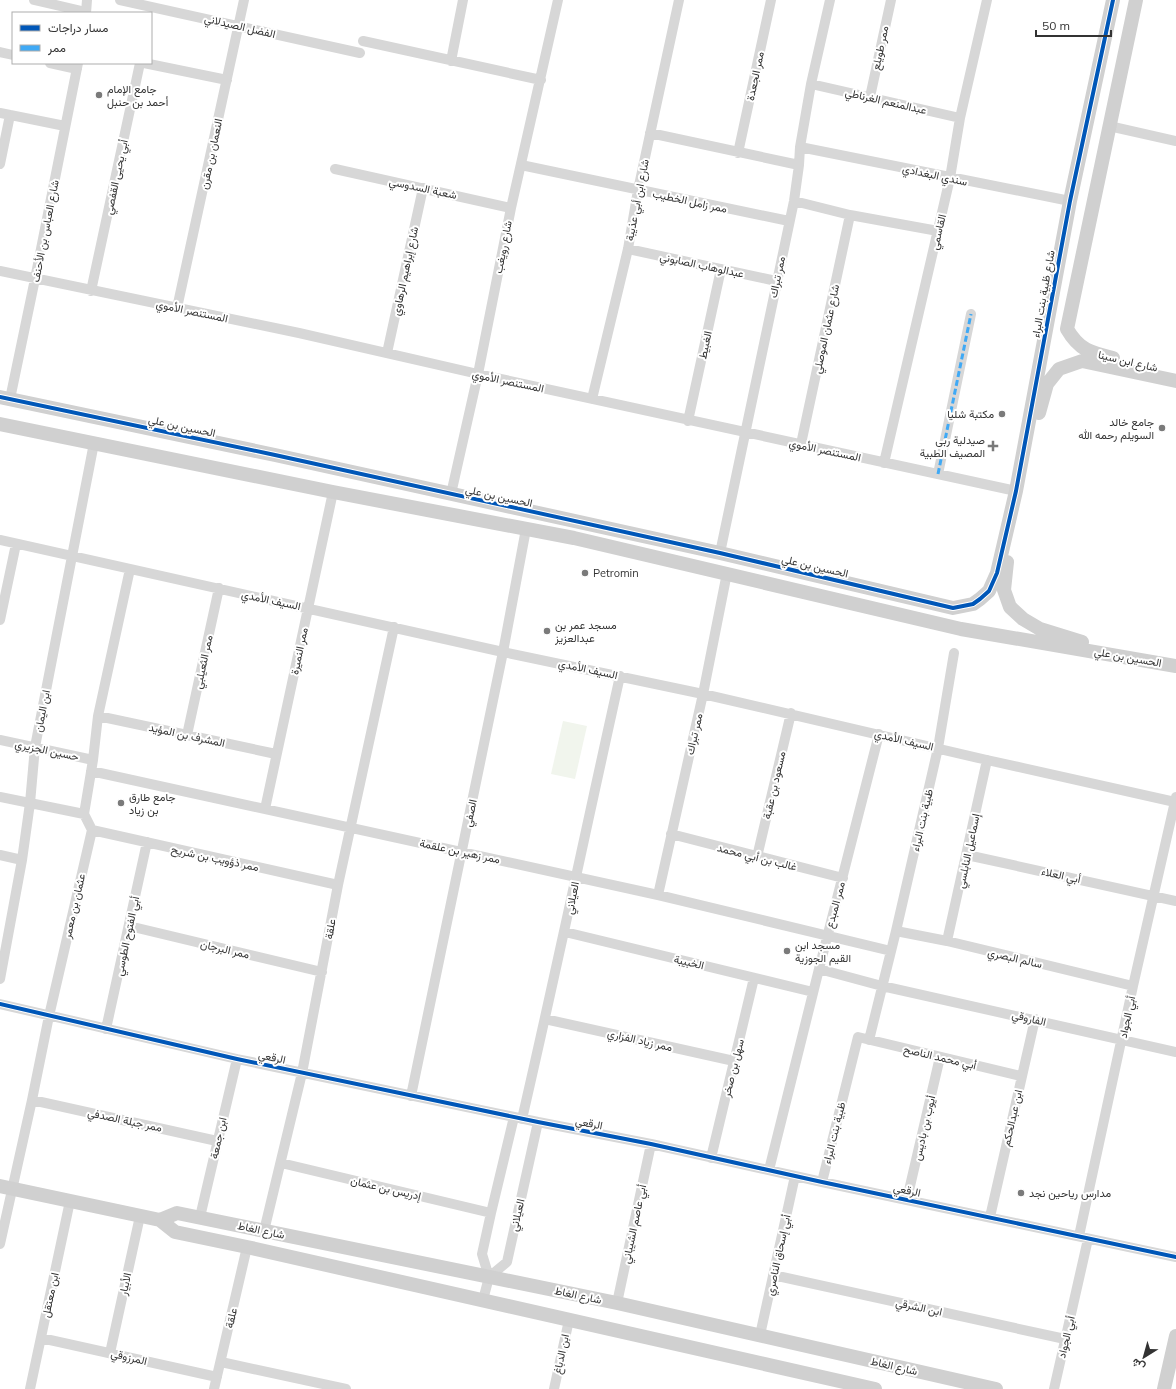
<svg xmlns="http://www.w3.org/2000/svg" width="1176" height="1389" viewBox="0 0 1176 1389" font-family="Mulish,Vazirmatn,sans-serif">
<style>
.green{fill:#f1f5ed}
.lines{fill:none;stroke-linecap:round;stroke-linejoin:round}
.street{stroke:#d7d7d7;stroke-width:10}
.secondary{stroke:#d0d0d0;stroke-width:14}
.quiet{stroke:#3fa9f5;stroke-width:3;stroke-dasharray:6 3;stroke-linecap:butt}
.cycleway-casing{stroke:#fff;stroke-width:6}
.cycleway{stroke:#0057b8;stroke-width:4}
.poi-dot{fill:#7a7a7a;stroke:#fff;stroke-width:1.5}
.labels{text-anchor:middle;stroke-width:4;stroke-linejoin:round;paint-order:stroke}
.street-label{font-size:11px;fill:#333;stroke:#fff}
.poi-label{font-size:11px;fill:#333;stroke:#fff;text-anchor:start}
</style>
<rect width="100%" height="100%" fill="#fff"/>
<!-- green -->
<path class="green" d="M 563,721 L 587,726 L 575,779 L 551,774 Z"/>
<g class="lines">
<!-- street -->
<path class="street" d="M 34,0 L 86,12
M 120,0 L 360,53
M 86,13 L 87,0
M 363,41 L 541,80
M 0,52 L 13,55
M 451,61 L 463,0
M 50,63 L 77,69
M 144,63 L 227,80
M 811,84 L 960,118
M 870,97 L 891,0
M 0,113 L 65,126
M 1109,126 L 1176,141
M 650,133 L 799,165
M 800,147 L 1070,201
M 738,153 L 771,0
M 0,164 L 10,115
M 521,165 L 789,221
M 335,169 L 511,208
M 794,201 L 850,215 L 938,231
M 628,249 L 776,281
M 0,271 L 299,333 L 478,374 L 1016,491
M 91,291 L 140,63
M 177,308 L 244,0
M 387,353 L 423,188
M 10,399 L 35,279 L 78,63
M 592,399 L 628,249 L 638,190 L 679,0
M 688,421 L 721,269
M 801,444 L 850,215
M 884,463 L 950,178 L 960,118 L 987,0
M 938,474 L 971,314
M 451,494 L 478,374 L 511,208 L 558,0
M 0,540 L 503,652 L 703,694 L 987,760 L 1175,802
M 720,553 L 794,201 L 799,165 L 800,147 L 811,84 L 830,0
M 0,620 L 16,544
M 98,716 L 276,754
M 187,735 L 219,588
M 0,740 L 93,760
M 91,771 L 658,895 L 891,951
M 0,797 L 84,814
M 265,809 L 333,492
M 92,830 L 338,885
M 671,834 L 843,878
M 0,855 L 22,860
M 967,855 L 1176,901
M 757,857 L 791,713
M 658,895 L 703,694 L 727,573
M 129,926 L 322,972
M 896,931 L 947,941 L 1133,986
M 565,932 L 813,992
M 947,941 L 987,760
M 819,969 L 882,986 L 1176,1052
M 0,979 L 22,860 L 30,803 L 35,747 L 94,443
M 0,1004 L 237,1059 L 538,1122 L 651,1144 L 822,1182 L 1176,1257
M 545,1019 L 734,1061
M 106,1029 L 147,842
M 869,1040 L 896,931 L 938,748 L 954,653
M 411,1096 L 503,652 L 526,529
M 32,1100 L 217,1141
M 522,1119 C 556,972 587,824 620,676
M 711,1158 L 754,978
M 281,1163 L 491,1213
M 769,1170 L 819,969 L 879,734
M 822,1182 L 858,1037 L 1021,1076
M 907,1199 L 940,1057
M 200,1217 L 237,1059
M 990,1217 L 1035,1019
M 264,1231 L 302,1073 L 338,885 L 394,627
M 1079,1236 L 1133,986 L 1176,797
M 0,1244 L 32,1100 L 49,1016 L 92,830 L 84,814 L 93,760 L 98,716 L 130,569
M 773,1275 L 1065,1339
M 489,1277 L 507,1262 L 538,1122
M 483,1300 L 489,1277 L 482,1254 L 491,1213 L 514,1117
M 617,1303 L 651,1144
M 760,1335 L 795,1176
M 41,1338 L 217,1377
M 110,1353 L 140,1216
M 221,1362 L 346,1389
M 30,1389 L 70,1201
M 214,1389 L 247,1247
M 554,1389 L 569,1320
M 1054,1389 L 1088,1239"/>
<!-- secondary -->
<path class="secondary" d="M 1113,358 C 1091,353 1079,350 1067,329 L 1136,0
M 0,397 L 275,455 L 720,553 L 953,608 L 973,604 L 980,599 L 989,591 L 997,573 L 1016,491 L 1070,201 L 1113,0
M 1039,413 L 1047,384 L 1059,369 L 1082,361 L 1176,381
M 0,424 L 333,492 L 574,538 L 961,629 L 1176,666
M 1007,562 L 1004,590 L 1010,607 L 1023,619 L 1040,629 L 1082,642
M 0,1186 L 160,1220 L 175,1232 L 247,1247 L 875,1389
M 160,1220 L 177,1213 L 617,1303 L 996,1389
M 1164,1389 L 1176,1336"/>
<!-- quiet -->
<path class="quiet" d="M 938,474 L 971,314"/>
<!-- cycleway casing -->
<g class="cycleway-casing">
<path id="cycleway" d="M 0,397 L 275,455 L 720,553 L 953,608 L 973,604 L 980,599 L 989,591 L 997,573 L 1016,491 L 1070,201 L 1113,0
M 0,1004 L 237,1059 L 538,1122 L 651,1144 L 822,1182 L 1176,1257"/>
</g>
<!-- cycleway -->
<use href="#cycleway" class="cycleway"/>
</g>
<!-- markers -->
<g class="poi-dot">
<circle cx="99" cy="95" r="4"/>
<circle cx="1002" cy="414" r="4"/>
<circle cx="1162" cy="428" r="4"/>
<path d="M991 440h4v4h4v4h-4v4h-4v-4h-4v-4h4z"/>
<circle cx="585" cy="573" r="4"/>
<circle cx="547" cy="631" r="4"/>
<circle cx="121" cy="803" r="4"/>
<circle cx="787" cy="951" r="4"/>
<circle cx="1021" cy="1193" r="4"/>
</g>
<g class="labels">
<!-- street labels -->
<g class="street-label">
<text transform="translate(240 26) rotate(13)" y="4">الفضل الصيدلاني</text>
<text transform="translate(880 48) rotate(-78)" y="4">ممر طويلع</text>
<text transform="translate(755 76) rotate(-78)" y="4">ممر الجعدة</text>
<text transform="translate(886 101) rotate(13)" y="4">عبدالمنعم الغرناطي</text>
<text transform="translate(211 154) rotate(-78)" y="4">النعمان بن مقرن</text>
<text transform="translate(935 175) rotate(12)" y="4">سندي البغدادي</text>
<text transform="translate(116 177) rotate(-78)" y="4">أبي يحيى القفصي</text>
<text transform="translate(423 188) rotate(12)" y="4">شعبة السدوسي</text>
<text transform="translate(637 200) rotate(-79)" y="4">شارع ابن أبي عذيبة</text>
<text transform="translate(690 201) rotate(12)" y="4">ممر زامل الخطيب</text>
<text transform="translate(45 231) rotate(-79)" y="4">شارع العباس بن الأحنف</text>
<text transform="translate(938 232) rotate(-77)" y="4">القاسمي</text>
<text transform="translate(503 247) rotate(-79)" y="4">شارع رويغب</text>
<text transform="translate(702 265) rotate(12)" y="4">عبدالوهاب الصابوني</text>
<text transform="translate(405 271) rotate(-78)" y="4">شارع إبراهيم الرهاوي</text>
<text transform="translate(777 277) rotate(-78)" y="4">ممر تبراك</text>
<text transform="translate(1043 294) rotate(-80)" y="4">شارع ظبية بنت البراء</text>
<text transform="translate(192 311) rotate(12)" y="4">المستنصر الأموي</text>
<text transform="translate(826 329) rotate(-78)" y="4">شارع عثمان الموصلي</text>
<text transform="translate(705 345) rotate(-78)" y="4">الغبيط</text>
<text transform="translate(1128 361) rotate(13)" y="4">شارع ابن سينا</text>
<text transform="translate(508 381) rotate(12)" y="4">المستنصر الأموي</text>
<text transform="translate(182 426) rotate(12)" y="4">الحسين بن علي</text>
<text transform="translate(825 450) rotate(12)" y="4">المستنصر الأموي</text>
<text transform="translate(499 496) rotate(12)" y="4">الحسين بن علي</text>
<text transform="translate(815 566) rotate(13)" y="4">الحسين بن علي</text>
<text transform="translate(271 600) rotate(12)" y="4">السيف الأمدي</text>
<text transform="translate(299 651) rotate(-78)" y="4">ممر النميرة</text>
<text transform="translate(1128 657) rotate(10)" y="4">الحسين بن علي</text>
<text transform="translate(203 662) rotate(-78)" y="4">ممر الثعيلبي</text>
<text transform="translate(588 669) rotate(12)" y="4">السيف الأمدي</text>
<text transform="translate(42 711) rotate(-79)" y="4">ابن اليمان</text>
<text transform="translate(694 734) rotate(-77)" y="4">ممر تبراك</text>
<text transform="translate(187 735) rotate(12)" y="4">المشرف بن المؤيد</text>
<text transform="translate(904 740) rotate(13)" y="4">السيف الأمدي</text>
<text transform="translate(47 750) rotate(12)" y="4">حسين الجزيري</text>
<text transform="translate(774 785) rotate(-77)" y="4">مسعود بن عقبة</text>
<text transform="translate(470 813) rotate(-78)" y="4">الصفي</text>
<text transform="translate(922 820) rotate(-77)" y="4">ظبية بنت البراء</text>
<text transform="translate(460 851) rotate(12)" y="4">ممر زهير بن علقمة</text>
<text transform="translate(968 851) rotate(-78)" y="4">إسماعيل النابلسي</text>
<text transform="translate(757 857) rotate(14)" y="4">غالب بن أبي محمد</text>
<text transform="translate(215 858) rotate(12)" y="4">ممر ذؤويب بن شريح</text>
<text transform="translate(1061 875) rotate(12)" y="4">أبي العلاء</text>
<text transform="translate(572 898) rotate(-79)" y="4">العيلاني</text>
<text transform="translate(835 905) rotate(-75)" y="4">ممر المبدع</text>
<text transform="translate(74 906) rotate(-77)" y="4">عثمان بن معمر</text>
<text transform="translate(330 929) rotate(-80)" y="4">علقة</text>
<text transform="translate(127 936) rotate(-78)" y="4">أبي الفتوح الطوسي</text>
<text transform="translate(225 949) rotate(13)" y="4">ممر البرجان</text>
<text transform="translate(1015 958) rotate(13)" y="4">سالم البصري</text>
<text transform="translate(689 962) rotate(13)" y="4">الخبيبة</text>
<text transform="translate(1127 1017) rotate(-78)" y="4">أبي الجواد</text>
<text transform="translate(1029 1018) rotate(13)" y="4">الفاروقي</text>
<text transform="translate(640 1040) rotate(13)" y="4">ممر زياد الفزاري</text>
<text transform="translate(272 1057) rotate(12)" y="4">الرقعي</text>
<text transform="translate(940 1057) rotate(13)" y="4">أبي محمد الناصح</text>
<text transform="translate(733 1068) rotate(-76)" y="4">سهل بن صخر</text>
<text transform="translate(1012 1118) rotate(-77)" y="4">ابن عبدالحكم</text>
<text transform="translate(125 1120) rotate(12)" y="4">ممر جبلة الصدفي</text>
<text transform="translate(589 1123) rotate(11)" y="4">الرقعي</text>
<text transform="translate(924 1128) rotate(-77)" y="4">أيوب بن باديس</text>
<text transform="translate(834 1133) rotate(-76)" y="4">ظبية بنت البراء</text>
<text transform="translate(218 1138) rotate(-77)" y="4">ابن جمعة</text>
<text transform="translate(386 1188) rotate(13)" y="4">إدريس بن عثمان</text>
<text transform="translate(907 1190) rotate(12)" y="4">الرقعي</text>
<text transform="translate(517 1215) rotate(-77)" y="4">العيلاني</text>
<text transform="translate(634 1224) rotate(-78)" y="4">أبي عاصم الشيباني</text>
<text transform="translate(261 1230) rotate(12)" y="4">شارع الغاط</text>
<text transform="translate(778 1255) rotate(-78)" y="4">أبي إسحاق الناصري</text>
<text transform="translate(125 1284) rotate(-78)" y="4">الأبيار</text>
<text transform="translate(50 1295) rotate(-78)" y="4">ابن معتقل</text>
<text transform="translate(578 1295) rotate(12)" y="4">شارع الغاط</text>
<text transform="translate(919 1307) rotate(12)" y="4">ابن الشرقي</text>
<text transform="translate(231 1318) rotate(-77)" y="4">علقة</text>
<text transform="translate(1066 1337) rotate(-77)" y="4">أبي الجواد</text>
<text transform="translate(561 1354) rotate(-78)" y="4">ابن الدباغ</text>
<text transform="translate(129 1357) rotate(13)" y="4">المرزوقي</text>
<text transform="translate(894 1366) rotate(13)" y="4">شارع الغاط</text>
</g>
<!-- poi labels -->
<g class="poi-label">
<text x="107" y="93">جامع الإمام<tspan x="107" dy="13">أحمد بن حنبل</tspan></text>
<text x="994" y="418" text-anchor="end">مكتبة شليا</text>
<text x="1154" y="426" text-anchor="end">جامع خالد<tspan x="1154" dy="13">السويلم رحمه الله</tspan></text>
<text x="985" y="444" text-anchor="end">صيدلية ربى<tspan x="985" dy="13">المصيف الطبية</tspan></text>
<text x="593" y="577">Petromin</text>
<text x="555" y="629">مسجد عمر بن<tspan x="555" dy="13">عبدالعزيز</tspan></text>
<text x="129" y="801">جامع طارق<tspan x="129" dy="13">بن زياد</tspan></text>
<text x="795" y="949">مسجد ابن<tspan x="795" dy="13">القيم الجوزية</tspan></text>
<text x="1029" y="1197">مدارس رياحين نجد</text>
</g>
</g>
<!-- legend -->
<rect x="12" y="12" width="140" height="52" fill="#ffffff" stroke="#adadad"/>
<rect x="20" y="25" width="20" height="6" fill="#0057b8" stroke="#adadad"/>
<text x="48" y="32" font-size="12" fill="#333333">مسار دراجات</text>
<rect x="20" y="45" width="20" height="6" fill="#3fa9f5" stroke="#adadad"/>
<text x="48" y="52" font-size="12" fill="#333333">ممر</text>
<!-- north arrow -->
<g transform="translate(1144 1357) rotate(217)" stroke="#ffffff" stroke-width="3" paint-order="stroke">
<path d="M0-3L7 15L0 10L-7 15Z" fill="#333333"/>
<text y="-6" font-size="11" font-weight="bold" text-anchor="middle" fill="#333333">ش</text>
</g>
<!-- scale -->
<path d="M1036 30v6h75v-6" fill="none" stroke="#333333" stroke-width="2"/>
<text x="1042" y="30" font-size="12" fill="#333333" stroke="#ffffff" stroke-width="3" paint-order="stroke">50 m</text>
</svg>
